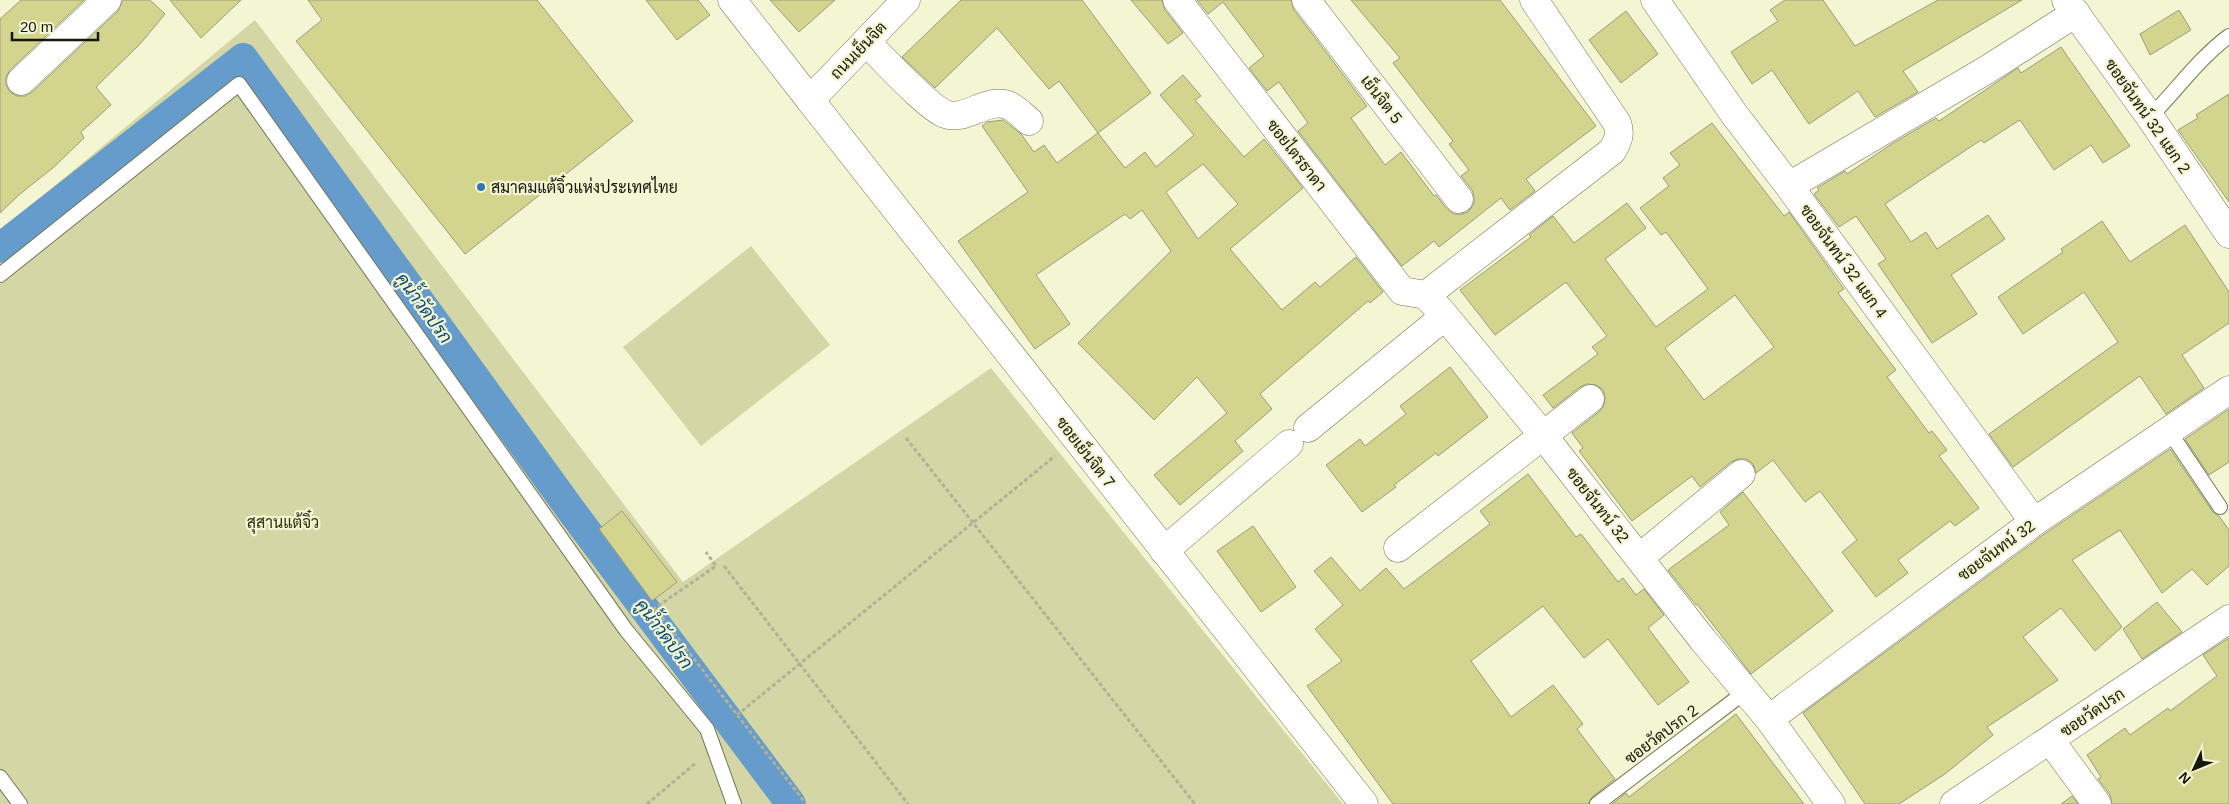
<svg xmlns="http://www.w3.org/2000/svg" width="2229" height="804" viewBox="0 0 2229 804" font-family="Arial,Sarabun,sans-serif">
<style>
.green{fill:#d4d6a5}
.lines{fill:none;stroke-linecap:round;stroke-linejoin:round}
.canal{stroke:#659ccb;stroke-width:30}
.building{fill:#d3d58f;stroke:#9b9c7c;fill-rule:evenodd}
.service-casing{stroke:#747657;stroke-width:16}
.minor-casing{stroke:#747657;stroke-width:29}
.tertiary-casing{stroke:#747657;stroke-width:29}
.path{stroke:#b0b196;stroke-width:3;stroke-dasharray:4 2.5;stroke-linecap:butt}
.service{stroke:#fff;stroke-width:14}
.minor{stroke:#fff;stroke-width:28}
.tertiary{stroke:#fff;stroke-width:28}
.poi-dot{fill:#3477ad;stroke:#f4f6d3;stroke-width:2}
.labels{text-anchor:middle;stroke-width:4.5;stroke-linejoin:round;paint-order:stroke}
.street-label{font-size:16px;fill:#17170b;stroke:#f4f6d3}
.poi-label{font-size:16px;fill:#17170b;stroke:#f4f6d3;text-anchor:start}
.park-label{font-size:16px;fill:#323213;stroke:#f4f6d3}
.water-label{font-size:18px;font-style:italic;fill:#074976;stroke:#f4f6d3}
</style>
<rect width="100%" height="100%" fill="#f4f6d3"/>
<!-- green -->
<path class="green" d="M 255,20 L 683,582 L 991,368 L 1343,804 L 0,804 L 0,231 Z
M 751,246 L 830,345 L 701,446 L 623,347 Z"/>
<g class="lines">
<!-- canal -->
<path class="canal" d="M 0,248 L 243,58 L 573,513 L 791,804"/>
</g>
<!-- building -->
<path class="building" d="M 21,0 L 84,0 L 10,70 L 6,77 L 6,85 L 10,92 L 17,96 L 25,96 L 32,92 L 118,11 L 123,0 L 150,0 L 165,14 L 141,43 L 96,87 L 111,105 L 81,132 L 84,138 L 54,167 L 20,194 L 0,213 L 0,19 Z
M 170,0 L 241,0 L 201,38 Z
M 308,0 L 537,0 L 633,121 L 465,254 L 296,41 L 322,20 Z
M 646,0 L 698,0 L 710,15 L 677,40 Z
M 770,0 L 835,0 L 799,32 Z
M 961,0 L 1082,0 L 1151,93 L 1098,133 L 1059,81 L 1049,89 L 997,28 L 935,88 L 902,57 Z
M 1131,0 L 1162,0 L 1165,10 L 1183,33 L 1168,44 Z
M 1197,0 L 1291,0 L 1294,10 L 1367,106 L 1351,118 L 1385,165 L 1401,152 L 1434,196 L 1436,195 L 1447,209 L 1454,214 L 1462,214 L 1468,212 L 1474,204 L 1474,196 L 1472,190 L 1461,176 L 1469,170 L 1449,144 L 1453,141 L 1393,63 L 1400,58 L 1351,0 L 1500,0 L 1596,126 L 1526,179 L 1535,191 L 1510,210 L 1501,198 L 1439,247 L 1434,241 L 1402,266 L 1298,131 L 1308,123 L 1279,82 L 1267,91 L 1249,68 L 1264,56 L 1223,2 L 1208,14 Z
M 1785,0 L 1823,0 L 1855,46 L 1938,0 L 2022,0 L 1903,71 L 1918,92 L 1875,117 L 1858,91 L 1809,124 L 1772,70 L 1752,84 L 1731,52 L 1778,21 L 1770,10 Z
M 2179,10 L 2191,30 L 2150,55 L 2140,34 Z
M 1626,11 L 1658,54 L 1621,83 L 1589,40 Z
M 2061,47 L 2130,146 L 2103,163 L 2091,145 L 2054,170 L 2020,120 L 2018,121 L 1984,143 L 1981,140 L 1885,204 L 1911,242 L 1926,232 L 1937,249 L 1988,215 L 2005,239 L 1951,275 L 1977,314 L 1932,343 L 1878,264 L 1886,259 L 1856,216 L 1839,227 L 1814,194 L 1819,190 L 1817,188 L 1845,171 L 1847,174 L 1890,145 L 1936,118 L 1939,121 L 2018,68 L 2021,73 Z
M 1183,75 L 1201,96 L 1195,100 L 1244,157 L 1264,139 L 1303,188 L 1230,249 L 1282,310 L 1315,282 L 1320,287 L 1356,257 L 1383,292 L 1370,303 L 1368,301 L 1260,394 L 1272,409 L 1235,441 L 1243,451 L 1180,505 L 1154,475 L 1227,413 L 1197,377 L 1154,420 L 1078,343 L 1171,251 L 1142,210 L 1130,219 L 1125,214 L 1036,275 L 1070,324 L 1035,349 L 958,241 L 1028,192 L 982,126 L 987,122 L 1003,120 L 1021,134 L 1034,152 L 1044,145 L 1057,163 L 1098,133 L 1125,168 L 1145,152 L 1156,167 L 1194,135 L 1160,95 ZM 1203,164 L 1238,204 L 1198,239 L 1166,192 Z
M 2229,94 L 2229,202 L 2178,130 L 2198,118 L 2196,115 Z
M 1712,123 L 1784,216 L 1789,212 L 1844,289 L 1838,293 L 1896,370 L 1887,377 L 1929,433 L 1932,431 L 1947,450 L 1939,456 L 1979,508 L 1955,526 L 1950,521 L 1898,560 L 1908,573 L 1876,597 L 1842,552 L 1857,540 L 1820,491 L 1805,502 L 1773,460 L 1756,473 L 1753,464 L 1746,459 L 1738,459 L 1731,462 L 1700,487 L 1692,476 L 1632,521 L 1579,451 L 1583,448 L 1572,433 L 1600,411 L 1604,405 L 1605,397 L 1603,390 L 1596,385 L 1587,384 L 1580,387 L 1553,408 L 1543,395 L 1598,354 L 1592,347 L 1607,336 L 1566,282 L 1495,335 L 1460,290 L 1531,237 L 1529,235 L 1553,216 L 1574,243 L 1627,203 L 1646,228 L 1605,259 L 1656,327 L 1708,289 L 1666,232 L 1661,235 L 1640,208 L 1669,186 L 1663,178 L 1680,165 L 1670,153 ZM 1735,295 L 1774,347 L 1704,400 L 1665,348 Z
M 2102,221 L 2130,262 L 2185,225 L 2229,292 L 2229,323 L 2182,355 L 2204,388 L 2166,414 L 2140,376 L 2013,467 L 1989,434 L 2118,342 L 2084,292 L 2023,334 L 1998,297 L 2063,252 L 2061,249 Z
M 1450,367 L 1488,417 L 1438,456 L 1436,453 L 1394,485 L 1396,487 L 1362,512 L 1326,465 L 1360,439 L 1365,446 L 1406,414 L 1400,406 Z
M 2229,409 L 2229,462 L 2209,475 L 2185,439 Z
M 2170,449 L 2213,512 L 2219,516 L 2229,530 L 2229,566 L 2207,585 L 2192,569 L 2162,593 L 2120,530 L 2072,560 L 2122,627 L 2095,651 L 2061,608 L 2023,637 L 2058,680 L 1987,727 L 1993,735 L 1945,774 L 1899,804 L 1865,804 L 1803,713 L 2043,535 Z
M 1528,474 L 1576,537 L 1581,534 L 1618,582 L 1623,578 L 1636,595 L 1644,589 L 1664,615 L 1648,628 L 1689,682 L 1658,705 L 1608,639 L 1584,658 L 1543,606 L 1471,661 L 1511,717 L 1553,685 L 1583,724 L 1577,729 L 1615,779 L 1592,797 L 1588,804 L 1393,804 L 1307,686 L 1342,661 L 1315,629 L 1343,605 L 1314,571 L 1331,557 L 1360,591 L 1386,568 L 1404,589 L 1490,524 L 1480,511 Z
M 1743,492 L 1833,611 L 1751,674 L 1697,604 L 1696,605 L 1668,570 L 1729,525 L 1720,512 Z
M 622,511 L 677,582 L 652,601 L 599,529 Z
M 1253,526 L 1296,587 L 1261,612 L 1217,551 Z
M 2157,602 L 2182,632 L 2142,659 L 2123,629 Z
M 2229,638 L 2229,804 L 2112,804 L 2110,795 L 2098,779 L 2101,777 L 2087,755 L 2125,728 L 2130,735 L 2168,708 L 2170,711 L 2217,676 L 2203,655 Z
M 1736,714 L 1804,804 L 1612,804 L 1626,793 L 1629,797 Z
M 2072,796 L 2078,804 L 2061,804 Z"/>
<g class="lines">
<!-- service casing -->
<g class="service-casing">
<path id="service" d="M 2150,117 C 2177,90 2198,59 2229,36
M 0,275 L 239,84 L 626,630 L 707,729 L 734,804
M 2169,431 L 2220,507
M 0,777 L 20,804
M 1597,804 L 1745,692"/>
</g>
<!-- minor casing -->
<g class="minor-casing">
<path id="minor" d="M 1177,0 L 1402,291 L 1426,295
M 1306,0 L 1459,199
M 1655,0 L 1734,114 L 1789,186 L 2034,522
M 2066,0 L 2150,117 L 2229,234
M 866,42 C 883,58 926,106 945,114 C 966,122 986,97 1008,105 C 1015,108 1023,116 1029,121
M 21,81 L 107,0
M 810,100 L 1364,804
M 1789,186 L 1988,69 L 2076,13
M 1426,295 L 1445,316 L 1542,434 L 1703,640 L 1769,719 L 1831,804
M 1426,295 L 1612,151 C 1618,141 1621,134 1617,123 L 1534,0
M 1308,428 L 1445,316
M 1398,548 L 1590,399
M 1164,551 L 1289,444
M 1639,558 L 1741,474
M 1769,719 L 2034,522 L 2229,390
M 2050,740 L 2097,804
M 1954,804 L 2229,619"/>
</g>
<!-- tertiary casing -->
<g class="tertiary-casing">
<path id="tertiary" d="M 732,0 L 810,100 L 906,0"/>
</g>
<!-- path -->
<path class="path" d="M 906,438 L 1195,804
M 724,566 L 908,804
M 654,607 L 806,804
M 642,617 L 716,566 L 706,552
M 737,715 L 1055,456
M 647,804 L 696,763"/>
<!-- service -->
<use href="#service" class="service"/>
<!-- minor -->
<use href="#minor" class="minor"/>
<!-- tertiary -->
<use href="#tertiary" class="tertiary"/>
</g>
<!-- markers -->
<circle class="poi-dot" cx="481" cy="187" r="5"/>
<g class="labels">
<!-- street labels -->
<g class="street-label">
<text transform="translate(858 50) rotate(-46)" y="6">ถนนเย็นจิต</text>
<text transform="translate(1382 99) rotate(52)" y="6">เย็นจิต 5</text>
<text transform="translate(2148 116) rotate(55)" y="6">ซอยจันทน์ 32 แยก 2</text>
<text transform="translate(1297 155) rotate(52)" y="6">ซอยไตรธาดา</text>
<text transform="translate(1844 261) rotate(54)" y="6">ซอยจันทน์ 32 แยก 4</text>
<text transform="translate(1086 452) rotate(52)" y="6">ซอยเย็นจิต 7</text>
<text transform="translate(1598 505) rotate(52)" y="6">ซอยจันทน์ 32</text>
<text transform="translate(1996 550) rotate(-36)" y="6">ซอยจันทน์ 32</text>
<text transform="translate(2092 712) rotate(-34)" y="6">ซอยวัดปรก</text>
<text transform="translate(1661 734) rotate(-37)" y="6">ซอยวัดปรก 2</text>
</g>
<!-- poi labels -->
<g class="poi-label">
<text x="491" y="193">สมาคมแต้จิ๋วแห่งประเทศไทย</text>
</g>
<!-- park labels -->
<g class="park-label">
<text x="283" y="528">สุสานแต้จิ๋ว</text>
</g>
<!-- water labels -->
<g class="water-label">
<text transform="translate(424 308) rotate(54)" y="6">คูน้ำวัดปรก</text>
<text transform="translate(664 634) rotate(53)" y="6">คูน้ำวัดปรก</text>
</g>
</g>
<!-- north arrow -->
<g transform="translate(2194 769) rotate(226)" stroke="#f4f6d3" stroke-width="4" paint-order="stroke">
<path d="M0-4L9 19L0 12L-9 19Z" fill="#17170b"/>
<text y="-8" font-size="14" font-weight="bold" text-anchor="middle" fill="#17170b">N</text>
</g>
<!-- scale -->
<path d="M12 32v8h86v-8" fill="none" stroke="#17170b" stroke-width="2.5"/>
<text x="20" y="32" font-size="15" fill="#17170b" stroke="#f4f6d3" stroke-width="4" paint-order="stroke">20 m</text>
</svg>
